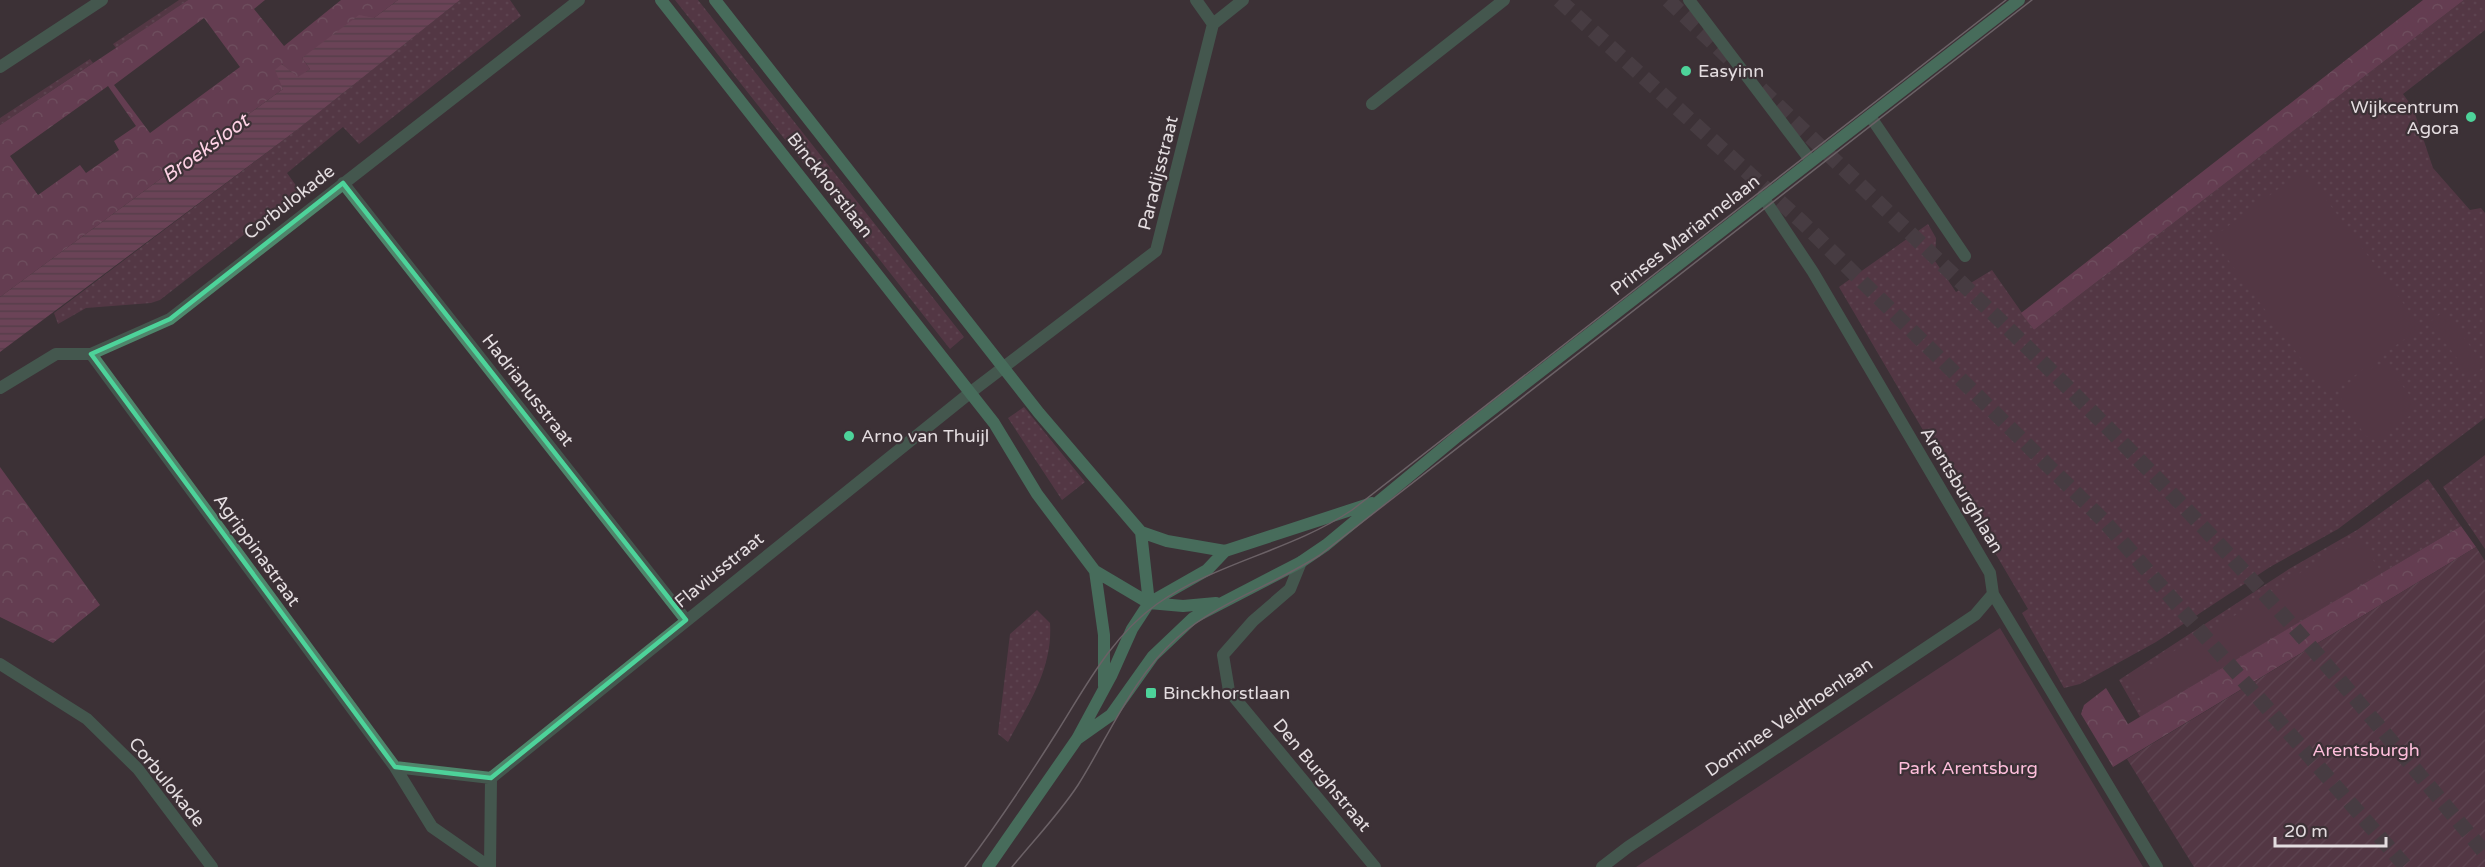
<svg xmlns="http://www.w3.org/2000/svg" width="2485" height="867" viewBox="0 0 2485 867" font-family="'Varela Round',sans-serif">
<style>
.grass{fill:url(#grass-dots)}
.forest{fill:url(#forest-crowns);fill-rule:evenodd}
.park{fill:#703f56}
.garden{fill:url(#garden-furrows)}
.water{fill:url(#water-rules)}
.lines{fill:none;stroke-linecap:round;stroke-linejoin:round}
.primary-tunnel{stroke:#554b50;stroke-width:15;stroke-dasharray:15 8;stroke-linecap:butt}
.lane{stroke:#4e866b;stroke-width:12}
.street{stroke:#4e866b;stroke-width:12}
.secondary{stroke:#54b488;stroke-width:12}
.tram{stroke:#a49b9f;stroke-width:1.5}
.marked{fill:none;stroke:#4dd39a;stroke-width:4.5;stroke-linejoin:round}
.poi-dot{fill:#4dd39a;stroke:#3c3136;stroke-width:2}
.labels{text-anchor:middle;stroke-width:4.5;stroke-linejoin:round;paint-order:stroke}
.poi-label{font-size:18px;fill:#e4dde0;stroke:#3c3136;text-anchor:start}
.street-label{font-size:18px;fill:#e4dde0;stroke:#3c3136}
.park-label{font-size:18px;fill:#febedb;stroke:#3c3136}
.water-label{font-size:20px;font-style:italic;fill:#fdd1e4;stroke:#3c3136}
</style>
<defs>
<pattern id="grass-dots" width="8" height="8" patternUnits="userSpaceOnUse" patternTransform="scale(1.5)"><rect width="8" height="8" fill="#703f56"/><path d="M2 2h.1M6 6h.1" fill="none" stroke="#845a6e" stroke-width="1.8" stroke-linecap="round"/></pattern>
<pattern id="forest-crowns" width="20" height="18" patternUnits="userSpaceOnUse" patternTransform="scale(1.5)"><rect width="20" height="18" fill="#954d71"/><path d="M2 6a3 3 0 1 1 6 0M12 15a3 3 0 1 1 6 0" fill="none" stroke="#a96f8c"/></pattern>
<pattern id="garden-furrows" width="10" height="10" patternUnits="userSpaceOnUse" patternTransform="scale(1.5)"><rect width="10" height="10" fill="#703f56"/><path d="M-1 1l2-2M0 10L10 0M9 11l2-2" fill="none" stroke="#845a6e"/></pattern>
<pattern id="water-rules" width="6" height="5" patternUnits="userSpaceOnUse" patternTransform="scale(1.5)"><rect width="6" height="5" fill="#a45a7e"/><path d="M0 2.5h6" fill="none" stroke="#794f63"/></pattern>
</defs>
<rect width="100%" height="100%" fill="#3c3136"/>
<!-- grass -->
<path class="grass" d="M 179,0 L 188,0 L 116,48 L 113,44 Z
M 460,0 L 510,0 L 521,16 L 359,144 L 343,127 L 287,173 L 300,191 L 160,300 L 151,303 L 86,308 L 58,324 L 54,313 L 298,129 Z
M 675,0 L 698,0 L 964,337 L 950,349 Z
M 2464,0 L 2485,0 L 2485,30 L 2403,94 L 2413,108 L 2433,168 L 2470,210 L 2481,208 L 2485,213 L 2485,418 L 2338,529 L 2270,567 L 2156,642 L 2080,684 L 2064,688 L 2022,613 L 2028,609 L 1839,287 L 1928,224 L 1936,238 L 1935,261 L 1956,292 L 1992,270 L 2034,330 Z
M 90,59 L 93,63 L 0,125 L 0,118 Z
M 1024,407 L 1085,482 L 1062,500 L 1008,418 Z
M 2485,455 L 2485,549 L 2443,487 Z
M 2428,479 L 2461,526 L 2140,717 L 2119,680 L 2289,569 L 2357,530 Z
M 1037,610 L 1050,623 C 1053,668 1029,703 1008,742 L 998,734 L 1010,634 Z"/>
<!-- forest -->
<path class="forest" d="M 188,0 L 265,0 L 254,9 L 284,46 L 341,0 L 398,0 L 374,18 L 302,58 L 310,69 L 298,78 L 282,64 L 283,89 L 0,297 L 0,125 ZM 204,18 L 240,67 L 150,133 L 114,85 ZM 108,86 L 136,126 L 114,141 L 119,150 L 86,173 L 80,165 L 38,195 L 10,156 Z
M 2423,0 L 2464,0 L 2034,330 L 2021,313 Z
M 0,467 L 100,605 L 53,643 L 0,617 Z
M 2461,526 L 2476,547 L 2113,767 L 2081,714 L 2084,705 L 2106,688 L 2128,724 Z"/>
<!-- park -->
<path class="park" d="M 2304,170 L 2421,327 L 2328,395 L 2212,238 Z
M 2444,311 L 2485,366 L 2471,377 L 2430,322 Z
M 2376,365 L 2389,368 L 2414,401 L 2412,414 L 2379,438 L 2366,436 L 2341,402 L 2343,390 Z
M 2357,535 L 2381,572 L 2147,712 L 2128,678 L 2246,609 Z
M 2000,628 L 2143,867 L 1636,867 Z"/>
<!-- garden -->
<path class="garden" d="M 2476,547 L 2485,561 L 2485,867 L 2194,867 L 2127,759 Z"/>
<!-- water -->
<path class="water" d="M 398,0 L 460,0 L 298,129 L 0,352 L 0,297 L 283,89 L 275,70 L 282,64 L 298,77 L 310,69 L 302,58 L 359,15 L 374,18 Z"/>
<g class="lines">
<!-- primary-tunnel -->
<path class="primary-tunnel" d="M 1559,0 L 1802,222 L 2105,522 L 2406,867
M 1668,0 L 1733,62
M 1761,89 C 1909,233 2060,374 2201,525 C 2300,630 2392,742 2485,853"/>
<!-- lane -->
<path class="lane" d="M 1372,104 L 1504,0
M 1870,116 L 1965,256"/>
<!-- street -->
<path class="street" d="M 1196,0 L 1213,24
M 1689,0 L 1811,161
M 0,67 L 102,0
M 343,183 L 686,620
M 1763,197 L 1813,272 L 1990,573 L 1993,594 L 2157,867
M 91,354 L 395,767 L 432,827 L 488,866
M 0,388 L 56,354 L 91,354 L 170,319 L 579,0
M 1301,562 L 1290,589 L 1253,621 L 1223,655 L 1229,691 L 1375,867
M 0,664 L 87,719 L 138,769 L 212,867
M 395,767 L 491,778
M 491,778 L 971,392 L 1156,251 L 1213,24 L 1243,0
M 490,867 L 491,778
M 1602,867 L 1628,847 L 1975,615 L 1993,594"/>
<!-- secondary -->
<path class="secondary" d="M 661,0 L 994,423 L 1037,494 L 1095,571 L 1149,603 L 1183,606 L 1216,603
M 715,0 L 1039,413 L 1141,532 L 1149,603
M 1141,532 L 1167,541 L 1225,551
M 1095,571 L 1104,635 L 1104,686
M 1077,739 L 1111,715 L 1153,656 L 1193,618 L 1301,562 L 1326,545 L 1459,435 L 2019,0
M 988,867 L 1077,739 L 1111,676 L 1132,629 L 1149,603 L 1207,570 L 1225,551 L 1372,503"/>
<!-- tram -->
<path class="tram" d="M 965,867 C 998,823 1028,778 1057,732 C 1086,686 1111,637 1157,604 C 1217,562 1291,551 1352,510 L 2006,0
M 1012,867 C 1034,840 1059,814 1078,785 C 1109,736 1133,676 1178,637 C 1220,601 1274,585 1320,555 L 2032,0"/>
</g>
<!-- marked area -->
<path d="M0 0H2485V867H0ZM 343,183 L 686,620 L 491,778 L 395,767 L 91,354 L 170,319 Z" fill="#3c3136" fill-opacity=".55" fill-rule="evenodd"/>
<path class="marked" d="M 343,183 L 686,620 L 491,778 L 395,767 L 91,354 L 170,319 Z"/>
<!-- markers -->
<g class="poi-dot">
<circle cx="1686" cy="71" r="6"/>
<circle cx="2471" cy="117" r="6"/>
<circle cx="849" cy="436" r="6"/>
<rect x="1145" y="687" width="12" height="12" rx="3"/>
</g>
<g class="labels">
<!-- poi labels -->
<g class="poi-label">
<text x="1698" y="77">Easyinn</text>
<text x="2459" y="113" text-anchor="end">Wijkcentrum<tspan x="2459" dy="21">Agora</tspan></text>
<text x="861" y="442">Arno van Thuijl</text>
<text x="1163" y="699">Binckhorstlaan</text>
</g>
<!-- street labels -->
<g class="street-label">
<text transform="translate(1158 173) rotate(-76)" y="6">Paradijsstraat</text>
<text transform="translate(830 185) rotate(52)" y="6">Binckhorstlaan</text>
<text transform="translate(289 202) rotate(-38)" y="6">Corbulokade</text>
<text transform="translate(1685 235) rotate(-38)" y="6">Prinses Mariannelaan</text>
<text transform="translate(528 390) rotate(52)" y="6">Hadrianusstraat</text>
<text transform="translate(1962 490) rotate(59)" y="6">Arentsburghlaan</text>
<text transform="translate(257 550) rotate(54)" y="6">Agrippinastraat</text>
<text transform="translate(719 570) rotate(-39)" y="6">Flaviusstraat</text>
<text transform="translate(1789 717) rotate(-34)" y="6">Dominee Veldhoenlaan</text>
<text transform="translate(1322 775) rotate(50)" y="6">Den Burghstraat</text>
<text transform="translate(167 782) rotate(51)" y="6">Corbulokade</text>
</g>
<!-- park labels -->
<g class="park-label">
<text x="2366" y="756">Arentsburgh</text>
<text x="1968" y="774">Park Arentsburg</text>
</g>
<!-- water labels -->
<g class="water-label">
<text transform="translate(205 148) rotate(-36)" y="7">Broeksloot</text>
</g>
</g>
<!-- scale -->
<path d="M2275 837v9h111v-9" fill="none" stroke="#e4dde0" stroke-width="3"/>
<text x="2284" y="837" font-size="18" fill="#e4dde0" stroke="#3c3136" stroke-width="4.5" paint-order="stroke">20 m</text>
</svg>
